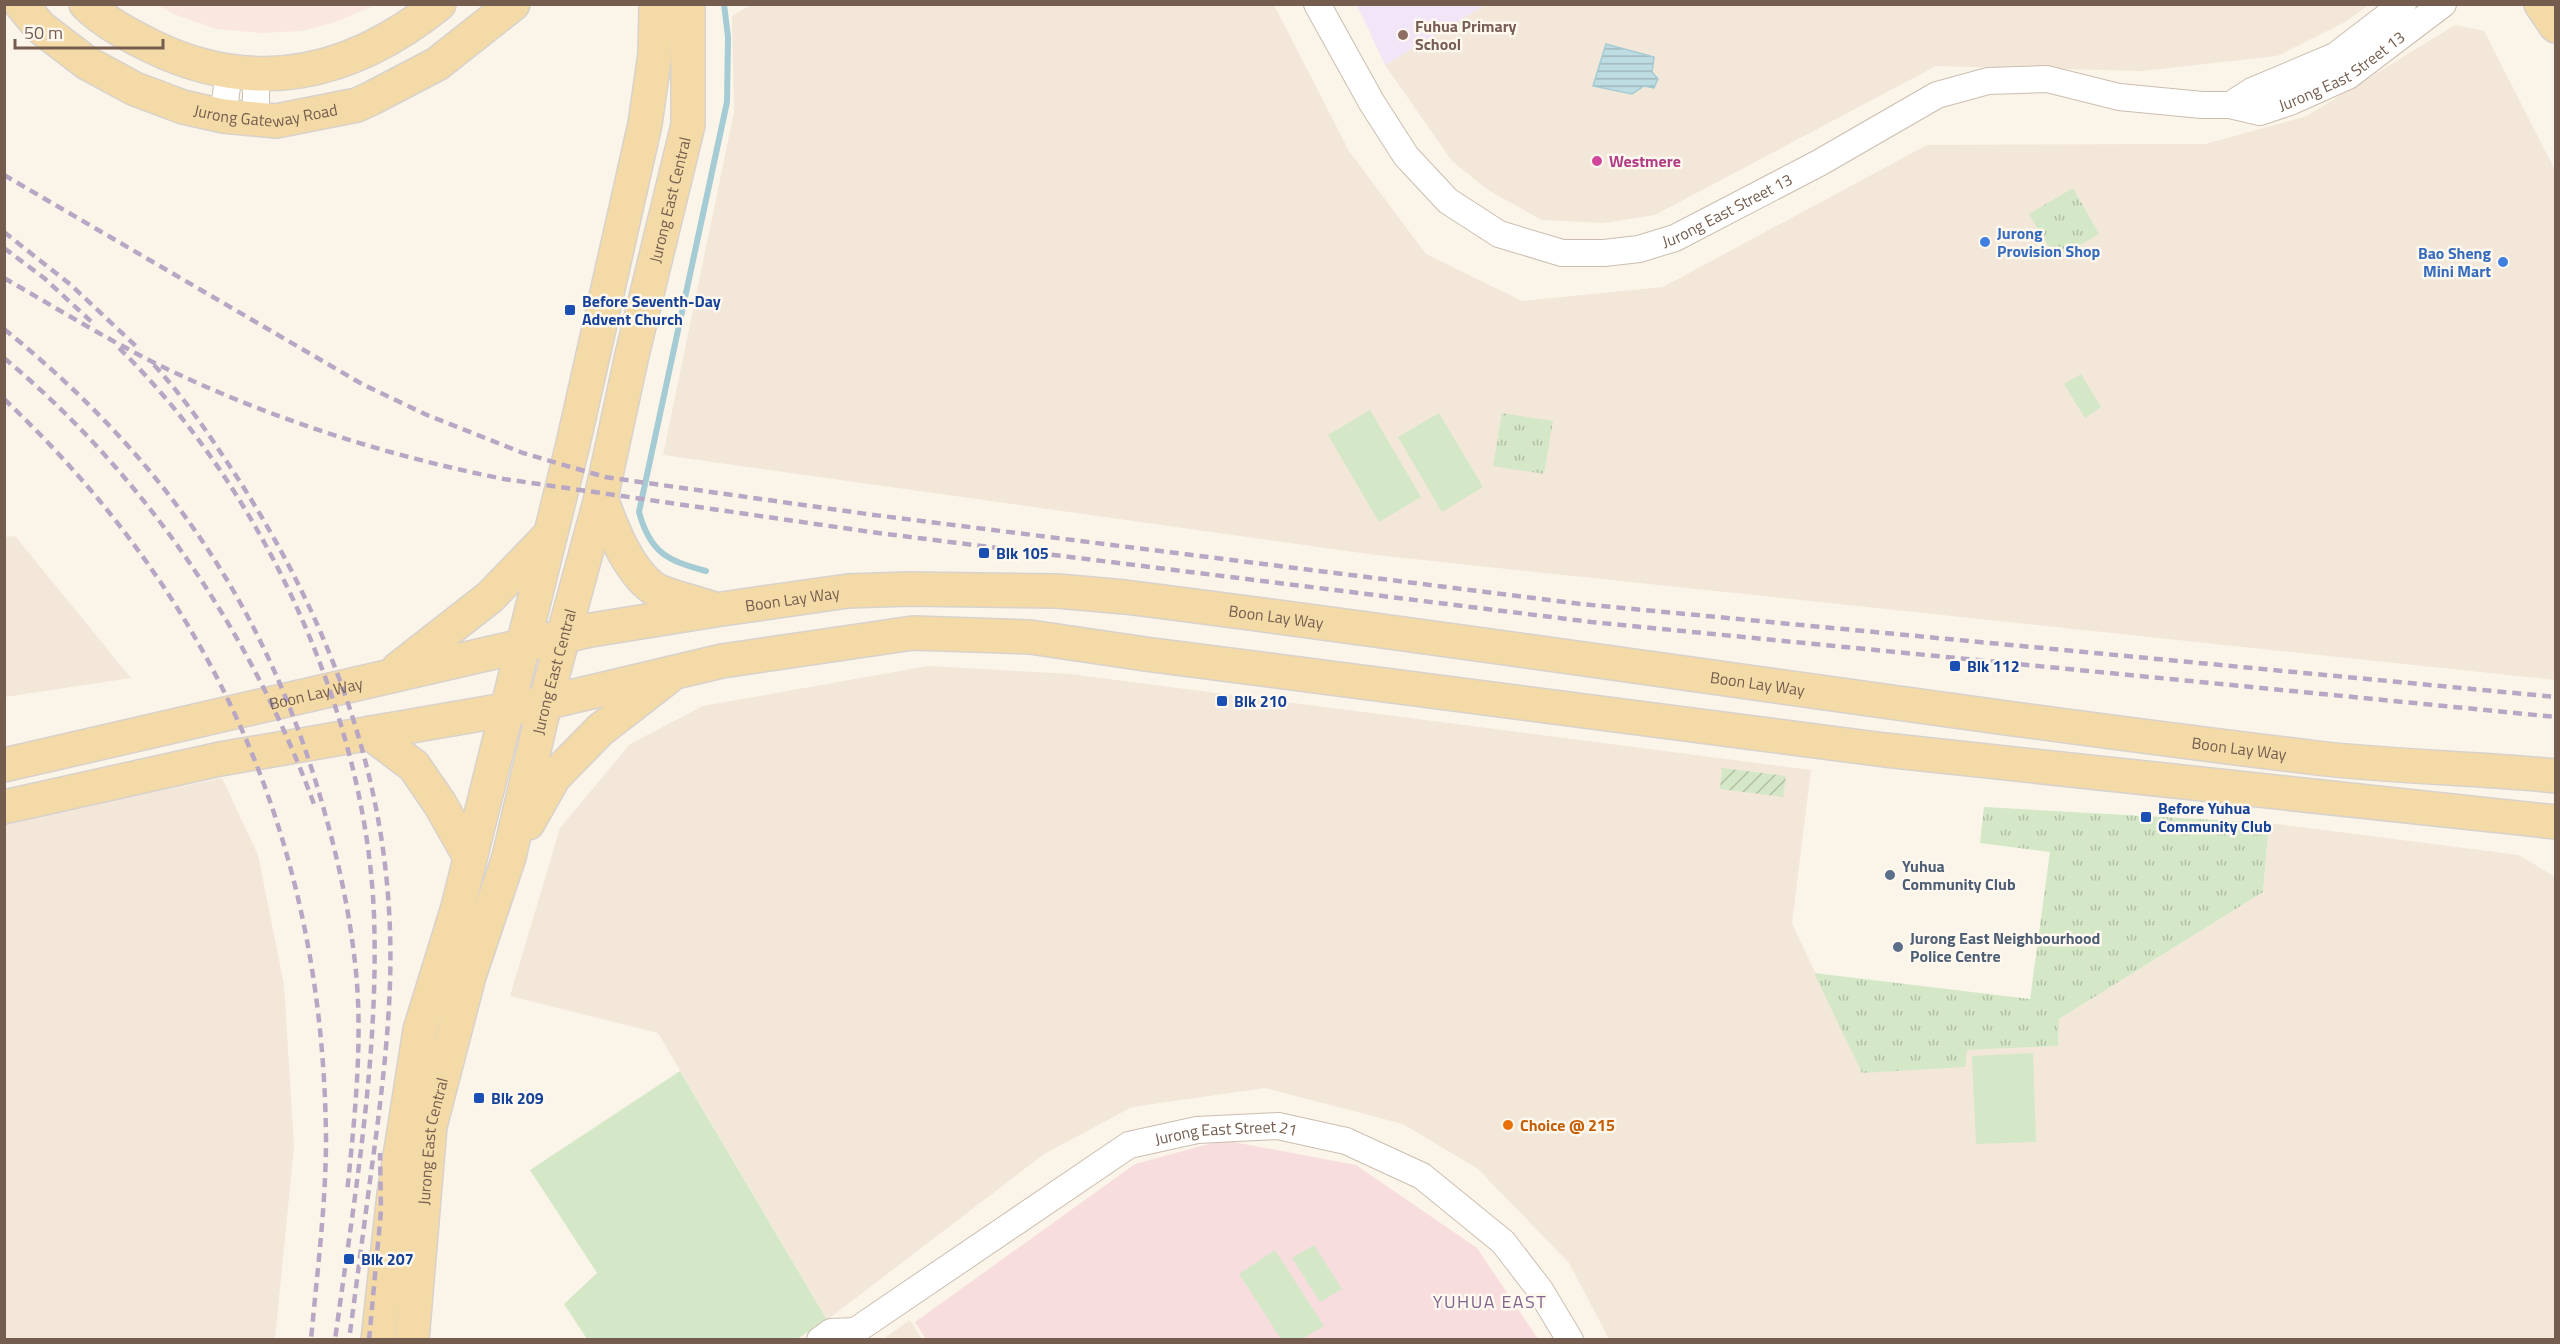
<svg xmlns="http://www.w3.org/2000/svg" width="2560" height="1344" viewBox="0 0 2560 1344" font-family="'Titillium Web',sans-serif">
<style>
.residential{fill:#f2e7d8}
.commercial{fill:#fae7de}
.education{fill:#f1e5f7}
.medical{fill:#f8dddf}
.grass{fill:url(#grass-tufts)}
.garden{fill:url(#garden-furrows)}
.pitch{fill:#d4e8c8}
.water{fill:url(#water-rules);stroke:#a5cbd4;stroke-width:1.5}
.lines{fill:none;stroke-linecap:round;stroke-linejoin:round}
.stream{stroke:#a5cbd4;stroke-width:6}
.minor-casing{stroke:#ccbdaf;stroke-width:28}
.major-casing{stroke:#d8d2cd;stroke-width:36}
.minor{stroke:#fff;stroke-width:26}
.major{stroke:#f4daa7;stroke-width:33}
.rail{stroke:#b8a7c4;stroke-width:4.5;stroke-dasharray:9 6;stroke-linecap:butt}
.education-dot{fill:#8d6e63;stroke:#fef8ef;stroke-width:2}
.hotel-dot{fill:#d1479c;stroke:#fef8ef;stroke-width:2}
.shop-dot{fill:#3f7fe0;stroke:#fef8ef;stroke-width:2}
.transit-dot{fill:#1a4fb4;stroke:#fef8ef;stroke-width:2}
.service-dot{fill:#5c6f8a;stroke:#fef8ef;stroke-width:2}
.food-dot{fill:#e8710a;stroke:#fef8ef;stroke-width:2}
.labels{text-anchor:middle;stroke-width:5;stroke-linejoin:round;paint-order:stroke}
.education-label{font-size:16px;font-weight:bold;fill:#785e54;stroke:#fef8ef;text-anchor:start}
.street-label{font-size:16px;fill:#745d4e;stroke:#fef8ef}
.hotel-label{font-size:16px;font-weight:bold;fill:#b23c85;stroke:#fef8ef;text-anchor:start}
.shop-label{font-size:16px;font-weight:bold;fill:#366cbe;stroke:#fef8ef;text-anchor:start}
.transit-label{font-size:16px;font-weight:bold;fill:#164399;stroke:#fef8ef;text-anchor:start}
.service-label{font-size:16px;font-weight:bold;fill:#4e5e75;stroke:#fef8ef;text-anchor:start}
.food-label{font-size:16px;font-weight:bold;fill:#c56008;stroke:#fef8ef;text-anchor:start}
.neighbourhood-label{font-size:18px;letter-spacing:1.5px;fill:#83668f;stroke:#fef8ef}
</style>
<defs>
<pattern id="grass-tufts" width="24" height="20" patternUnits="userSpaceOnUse" patternTransform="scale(1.5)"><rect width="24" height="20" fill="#d4e8c8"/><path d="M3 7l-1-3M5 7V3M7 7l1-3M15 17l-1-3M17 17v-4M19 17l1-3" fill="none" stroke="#b1bfa5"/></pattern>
<pattern id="garden-furrows" width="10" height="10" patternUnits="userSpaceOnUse" patternTransform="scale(1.5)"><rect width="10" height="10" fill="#d4e8c8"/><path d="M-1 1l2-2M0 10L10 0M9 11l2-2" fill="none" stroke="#b1bfa5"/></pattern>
<pattern id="water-rules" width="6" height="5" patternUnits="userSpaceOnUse" patternTransform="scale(1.5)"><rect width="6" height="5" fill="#bedde3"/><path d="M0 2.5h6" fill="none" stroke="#9fb6ba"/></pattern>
</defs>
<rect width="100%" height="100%" fill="#fbf5e9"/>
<!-- residential -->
<path class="residential" d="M 751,5 L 1274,5 L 1349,151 L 1426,254 L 1522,301 L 1663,287 L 1927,145 L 2205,144 L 2307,116 L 2455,25 L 2484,31 L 2555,170 L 2555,680 L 1376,555 L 663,455 L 734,112 L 732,16 Z
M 1485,5 L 2369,5 L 2345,22 L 2277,56 L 2142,71 L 1936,66 L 1655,215 L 1603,223 L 1542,220 L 1488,190 L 1452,161 L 1385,65 Z
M 15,536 L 131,678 L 5,697 L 5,537 Z
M 928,666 L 1070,674 L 1811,770 L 1792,923 L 1862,1073 L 1967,1050 L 2058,1046 L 2059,1019 L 2263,892 L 2269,823 L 2519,855 L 2555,877 L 2555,1339 L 1609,1339 L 1569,1263 L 1478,1169 L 1403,1124 L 1265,1088 L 1132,1107 L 1044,1154 L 827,1320 L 658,1033 L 510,996 L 560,828 L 630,744 L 703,706 Z
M 222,778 L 258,855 L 284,985 L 294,1146 L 275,1339 L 5,1339 L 4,823 Z
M 910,1320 L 922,1339 L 883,1339 Z"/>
<!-- commercial -->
<path class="commercial" d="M 158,5 L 158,4 L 375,5 L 336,22 L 302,31 L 261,33 L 216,29 L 174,14 Z"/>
<!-- education -->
<path class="education" d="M 1357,5 L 1485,5 L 1385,65 Z"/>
<!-- medical -->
<path class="medical" d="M 1223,1140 L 1356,1165 L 1477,1248 L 1538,1339 L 926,1340 L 915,1322 L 1135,1164 Z"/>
<!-- grass -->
<path class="grass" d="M 2073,188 L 2099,234 L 2056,259 L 2029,214 Z
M 1502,413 L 1553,421 L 1544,474 L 1493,466 Z
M 1984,807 L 2269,823 L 2263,892 L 2059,1019 L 2058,1046 L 1967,1050 L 1965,1067 L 1862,1073 L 1814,973 L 2030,999 L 2050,852 L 1980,843 Z"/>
<!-- garden -->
<path class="garden" d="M 1722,768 L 1786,776 L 1783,797 L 1720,789 Z"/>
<!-- pitch -->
<path class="pitch" d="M 2081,374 L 2101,407 L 2085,418 L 2064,384 Z
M 1370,410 L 1421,497 L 1379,522 L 1328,435 Z
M 1439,413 L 1483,487 L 1442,512 L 1398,437 Z
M 2033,1053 L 2036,1142 L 1976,1144 L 1972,1056 Z
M 680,1071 L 827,1320 L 797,1339 L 587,1339 L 564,1304 L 597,1273 L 530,1170 Z
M 1314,1245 L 1342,1289 L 1320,1302 L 1292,1258 Z
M 1275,1250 L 1324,1326 L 1302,1339 L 1281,1339 L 1239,1274 Z"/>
<!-- water -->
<path class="water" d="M 1606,44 L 1654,57 L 1652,72 L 1658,79 L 1654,88 L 1644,86 L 1632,94 L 1593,86 Z"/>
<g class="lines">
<!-- stream -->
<path class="stream" d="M 706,571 C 668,561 650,553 639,512 L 727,102 L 728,37 L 724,4"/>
<!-- minor casing -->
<g class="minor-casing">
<g id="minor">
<path id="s1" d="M 1317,4 L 1372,103 L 1406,156 L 1448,201 L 1499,234 L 1562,253 L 1604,253 L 1639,249 L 1675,238 L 1819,163 L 1937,95 L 1988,81 L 2047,79 L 2119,97 L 2202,105 L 2230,105 L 2260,112 L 2290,102 L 2348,76 L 2443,4"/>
<path d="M 256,75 L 256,120"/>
<path d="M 2230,105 L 2252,91 L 2335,56 L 2403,4"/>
<path d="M 223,116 L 229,72"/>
<path d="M 820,1340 L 831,1332 L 855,1331"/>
<path id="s2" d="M 848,1340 L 855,1331 L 1129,1145 L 1197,1130 L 1278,1126 L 1346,1141 L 1422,1176 L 1503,1242 L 1540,1290 L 1570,1340"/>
</g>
</g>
<!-- major casing -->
<g class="major-casing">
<g id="major">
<path id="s3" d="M 21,4 L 40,27 L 87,63 L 135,89 L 183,107 L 223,116 L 276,121 L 357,105 L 372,98 L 437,64 L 513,4"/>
<path d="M 86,4 C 104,22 129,35 151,46 C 255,97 351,75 439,4"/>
<path d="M 2541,4 L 2556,26"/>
<path d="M 601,498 C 611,526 627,569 653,588 C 663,595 697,603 711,608"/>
<path d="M 398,669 L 490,597 L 550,535"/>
<path d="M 370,733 L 414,766 L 440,804 L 470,857"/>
<path id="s4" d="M 4,765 L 591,630 L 715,610 L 848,591 L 908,589 L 1057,591 L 1125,597 C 1523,647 1919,710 2317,758 C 2396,767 2476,768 2556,776"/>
<path d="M 4,807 L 220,759 L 545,703 L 722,661 L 913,633 L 1030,637 L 1145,654 L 1885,750 L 2556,822"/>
<path d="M 528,823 L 554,777 L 600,730 L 667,678"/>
<path d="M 378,1340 L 394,1194 L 420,1030 L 458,907 L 573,444 L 645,124 L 655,54 L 656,4"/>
<path id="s5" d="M 412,1340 L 430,1126 L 469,976 L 509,857 L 545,703 L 601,498 L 632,355 L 688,125 L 688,4"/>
</g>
</g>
<!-- minor -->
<use href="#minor" class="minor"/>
<!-- major -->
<use href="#major" class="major"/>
<!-- rail -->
<path class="rail" d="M 4,175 L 362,384 L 427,415 L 523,453 L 605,477 L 874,515 L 1581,604 L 2556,697
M 4,232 L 71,285 L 140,350
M 4,248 L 44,278 L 95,325
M 4,278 C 58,309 111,342 167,369 C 274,420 388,456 504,479 L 878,533 L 1591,622 L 2556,717
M 4,329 C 166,460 268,609 324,810 C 340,866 352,924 357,983 C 362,1053 354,1124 347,1193
M 119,348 C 263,489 366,714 374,915 C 379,1058 354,1199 335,1340
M 4,358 C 145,475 253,636 315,807
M 154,365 C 183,396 206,430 229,465 C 317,597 380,750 389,910 C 394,988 385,1066 375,1144 C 366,1209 358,1274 349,1340
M 4,399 C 217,600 323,845 326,1138 C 326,1205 317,1273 311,1340
M 369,1340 L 381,1211 L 380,1153"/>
</g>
<!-- markers -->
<circle class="education-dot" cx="1403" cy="35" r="6"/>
<circle class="hotel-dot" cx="1597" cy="161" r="6"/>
<g class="shop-dot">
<circle cx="1985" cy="242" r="6"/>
<circle cx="2503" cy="262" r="6"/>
</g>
<g class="transit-dot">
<rect x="564" y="304" width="12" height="12" rx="3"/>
<rect x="978" y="547" width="12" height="12" rx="3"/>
<rect x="1949" y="660" width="12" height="12" rx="3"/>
<rect x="1216" y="695" width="12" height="12" rx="3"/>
<rect x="2140" y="811" width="12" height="12" rx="3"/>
<rect x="473" y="1092" width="12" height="12" rx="3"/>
<rect x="343" y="1253" width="12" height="12" rx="3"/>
</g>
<g class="service-dot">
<circle cx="1890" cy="875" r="6"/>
<circle cx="1898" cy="947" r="6"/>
</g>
<circle class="food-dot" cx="1508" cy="1125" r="6"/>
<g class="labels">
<!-- education labels -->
<g class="education-label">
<text x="1415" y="32">Fuhua Primary<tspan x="1415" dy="18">School</tspan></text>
</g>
<!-- street labels -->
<g class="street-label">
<text dy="6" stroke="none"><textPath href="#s1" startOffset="1198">Jurong East Street 13</textPath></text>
<text dy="6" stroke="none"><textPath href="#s3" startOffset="279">Jurong Gateway Road</textPath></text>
<text dy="6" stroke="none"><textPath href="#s5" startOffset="1172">Jurong East Central</textPath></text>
<text dy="6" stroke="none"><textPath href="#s1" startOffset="538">Jurong East Street 13</textPath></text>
<text dy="6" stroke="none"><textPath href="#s4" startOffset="806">Boon Lay Way</textPath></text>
<text dy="6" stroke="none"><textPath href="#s4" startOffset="1292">Boon Lay Way</textPath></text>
<text dy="6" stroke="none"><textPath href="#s5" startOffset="686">Jurong East Central</textPath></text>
<text dy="6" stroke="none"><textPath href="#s4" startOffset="1778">Boon Lay Way</textPath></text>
<text dy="6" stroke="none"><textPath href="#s4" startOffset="320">Boon Lay Way</textPath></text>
<text dy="6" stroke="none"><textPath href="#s4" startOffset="2264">Boon Lay Way</textPath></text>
<text dy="6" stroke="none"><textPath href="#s2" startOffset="441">Jurong East Street 21</textPath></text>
<text dy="6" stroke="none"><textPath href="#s5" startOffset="200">Jurong East Central</textPath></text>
</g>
<!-- hotel labels -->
<g class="hotel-label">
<text x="1609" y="167">Westmere</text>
</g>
<!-- shop labels -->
<g class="shop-label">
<text x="1997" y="239">Jurong<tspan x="1997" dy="18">Provision Shop</tspan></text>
<text x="2491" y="259" text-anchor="end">Bao Sheng<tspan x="2491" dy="18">Mini Mart</tspan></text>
</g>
<!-- transit labels -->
<g class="transit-label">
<text x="582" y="307">Before Seventh-Day<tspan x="582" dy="18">Advent Church</tspan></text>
<text x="996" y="559">Blk 105</text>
<text x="1967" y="672">Blk 112</text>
<text x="1234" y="707">Blk 210</text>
<text x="2158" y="814">Before Yuhua<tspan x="2158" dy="18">Community Club</tspan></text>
<text x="491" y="1104">Blk 209</text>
<text x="361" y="1265">Blk 207</text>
</g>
<!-- service labels -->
<g class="service-label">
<text x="1902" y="872">Yuhua<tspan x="1902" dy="18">Community Club</tspan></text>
<text x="1910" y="944">Jurong East Neighbourhood<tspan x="1910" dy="18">Police Centre</tspan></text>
</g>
<!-- food labels -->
<g class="food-label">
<text x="1520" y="1131">Choice @ 215</text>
</g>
<!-- neighbourhood labels -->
<g class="neighbourhood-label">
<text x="1490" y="1308">YUHUA EAST</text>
</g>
</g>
<!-- border -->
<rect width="2560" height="1344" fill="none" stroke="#745d4e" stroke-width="12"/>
<!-- scale -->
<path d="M15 39v9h148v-9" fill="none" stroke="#745d4e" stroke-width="3"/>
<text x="24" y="39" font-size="18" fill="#745d4e" stroke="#fef8ef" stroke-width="4.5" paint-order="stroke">50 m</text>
</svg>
